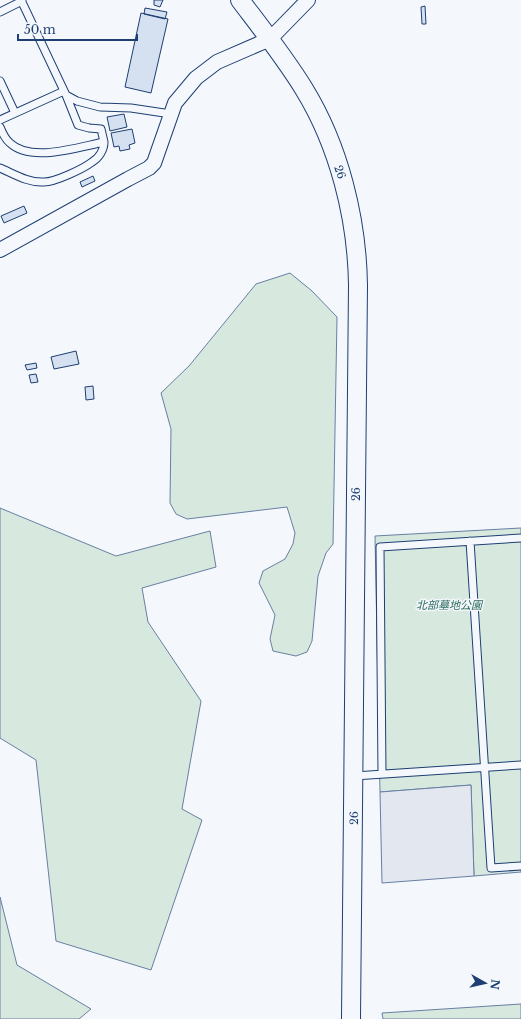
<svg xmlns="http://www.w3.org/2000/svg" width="521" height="1019" viewBox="0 0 521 1019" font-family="'Libre Baskerville','Noto Sans JP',serif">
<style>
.green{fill:#d7e8df;stroke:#687fa3}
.parking{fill:#e3e8f0;stroke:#687fa3}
.building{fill:#d5e0f0;stroke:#1d3f73}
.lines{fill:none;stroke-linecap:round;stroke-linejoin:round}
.service-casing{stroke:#1d3f73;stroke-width:9}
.minor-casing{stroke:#1d3f73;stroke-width:16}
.tertiary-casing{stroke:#1d3f73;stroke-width:20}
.service{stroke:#f4f7fb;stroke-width:7}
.minor{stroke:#f4f7fb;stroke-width:14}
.tertiary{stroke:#f4f7fb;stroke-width:18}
.labels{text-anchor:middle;stroke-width:3;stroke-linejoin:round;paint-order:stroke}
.street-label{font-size:11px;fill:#1d3f73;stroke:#f4f7fb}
.park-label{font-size:11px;font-style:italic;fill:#2c6c60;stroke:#f4f7fb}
</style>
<rect width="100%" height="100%" fill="#f4f7fb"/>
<!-- green -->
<path class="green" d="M 290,273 L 312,291 L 337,317 L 333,544 L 326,553 L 318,576 L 312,641 L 307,652 L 296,656 L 273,651 L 270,639 L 275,615 L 259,583 L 263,571 L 285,559 L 293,544 L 295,533 L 287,507 L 187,519 L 176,514 L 170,503 L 171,429 L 161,393 L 189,366 L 256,284 Z
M 0,508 L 116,556 L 210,531 L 216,567 L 142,588 L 148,622 L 201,701 L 182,809 L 202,820 L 151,970 L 56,941 L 36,760 L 0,738 Z
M 521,528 L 521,872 L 474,876 L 471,785 L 380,792 L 375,536 Z
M 0,897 L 17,965 L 91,1009 L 79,1019 L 0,1019 Z
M 521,1004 L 521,1019 L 383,1019 L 382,1013 Z"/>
<!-- parking -->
<path class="parking" d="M 471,785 L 474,876 L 382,883 L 380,792 Z"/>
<!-- building -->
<path class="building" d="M 154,0 L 163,0 L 160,7 L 154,5 Z
M 425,6 L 426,24 L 422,24 L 421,7 Z
M 145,8 L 167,12 L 165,19 L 144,14 Z
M 141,13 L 168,19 L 151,93 L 125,87 Z
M 124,114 L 127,127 L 110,131 L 107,117 Z
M 132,129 L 135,143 L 129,145 L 130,149 L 120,151 L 119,146 L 114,147 L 111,133 Z
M 93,176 L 95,181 L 82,187 L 80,182 Z
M 24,206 L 27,213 L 4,223 L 1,216 Z
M 76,351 L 79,364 L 54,369 L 51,357 Z
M 36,363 L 37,368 L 27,370 L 25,365 Z
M 36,374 L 38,382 L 31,383 L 29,375 Z
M 93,386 L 94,399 L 86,400 L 85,387 Z"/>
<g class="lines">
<!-- service casing -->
<g class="service-casing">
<path id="service" d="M 21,0 L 66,95 L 77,101 L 100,107 L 131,108 L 171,114
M 0,12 L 22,1
M 0,81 L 15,113
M 0,120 L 64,91
M 0,127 C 2,132 5,139 10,143 C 31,163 78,147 104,142 L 101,129 L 89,128 L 78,125 L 66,95
M 0,168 C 14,174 28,183 44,182 C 55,182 83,169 92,162 C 99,158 104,150 104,142
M 470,541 L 491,868 L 521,866
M 382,774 L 380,547 L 521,538
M 354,776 L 521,765"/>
</g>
<!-- minor casing -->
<g class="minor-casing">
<path id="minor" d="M 0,250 L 128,179 L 149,168 L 154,163 L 175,103 L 196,78 L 217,62 L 270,39 L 308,0"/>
</g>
<!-- tertiary casing -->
<g class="tertiary-casing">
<path id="tertiary" d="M 240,0 C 262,29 285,58 304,89 C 339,146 357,218 358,285 L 351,1019"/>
</g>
<!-- service -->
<use href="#service" class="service"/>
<!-- minor -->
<use href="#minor" class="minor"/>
<!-- tertiary -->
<use href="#tertiary" class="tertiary"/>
</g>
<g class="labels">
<!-- street labels -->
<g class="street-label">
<text transform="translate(340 172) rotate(72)" y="4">26</text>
<text transform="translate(356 494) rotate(-90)" y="4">26</text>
<text transform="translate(354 818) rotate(-89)" y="4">26</text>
</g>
<!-- park labels -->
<g class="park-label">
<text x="449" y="609">北部墓地公園</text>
</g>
</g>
<!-- north arrow -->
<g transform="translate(485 983) rotate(98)" stroke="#f4f7fb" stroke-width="3" paint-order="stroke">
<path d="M0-3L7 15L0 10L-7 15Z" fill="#1d3f73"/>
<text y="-6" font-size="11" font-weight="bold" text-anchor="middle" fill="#1d3f73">N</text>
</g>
<!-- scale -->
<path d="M18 34v6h119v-6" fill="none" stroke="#1d3f73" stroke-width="2"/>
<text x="24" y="34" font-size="12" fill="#1d3f73" stroke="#f4f7fb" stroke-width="3" paint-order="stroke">50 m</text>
</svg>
